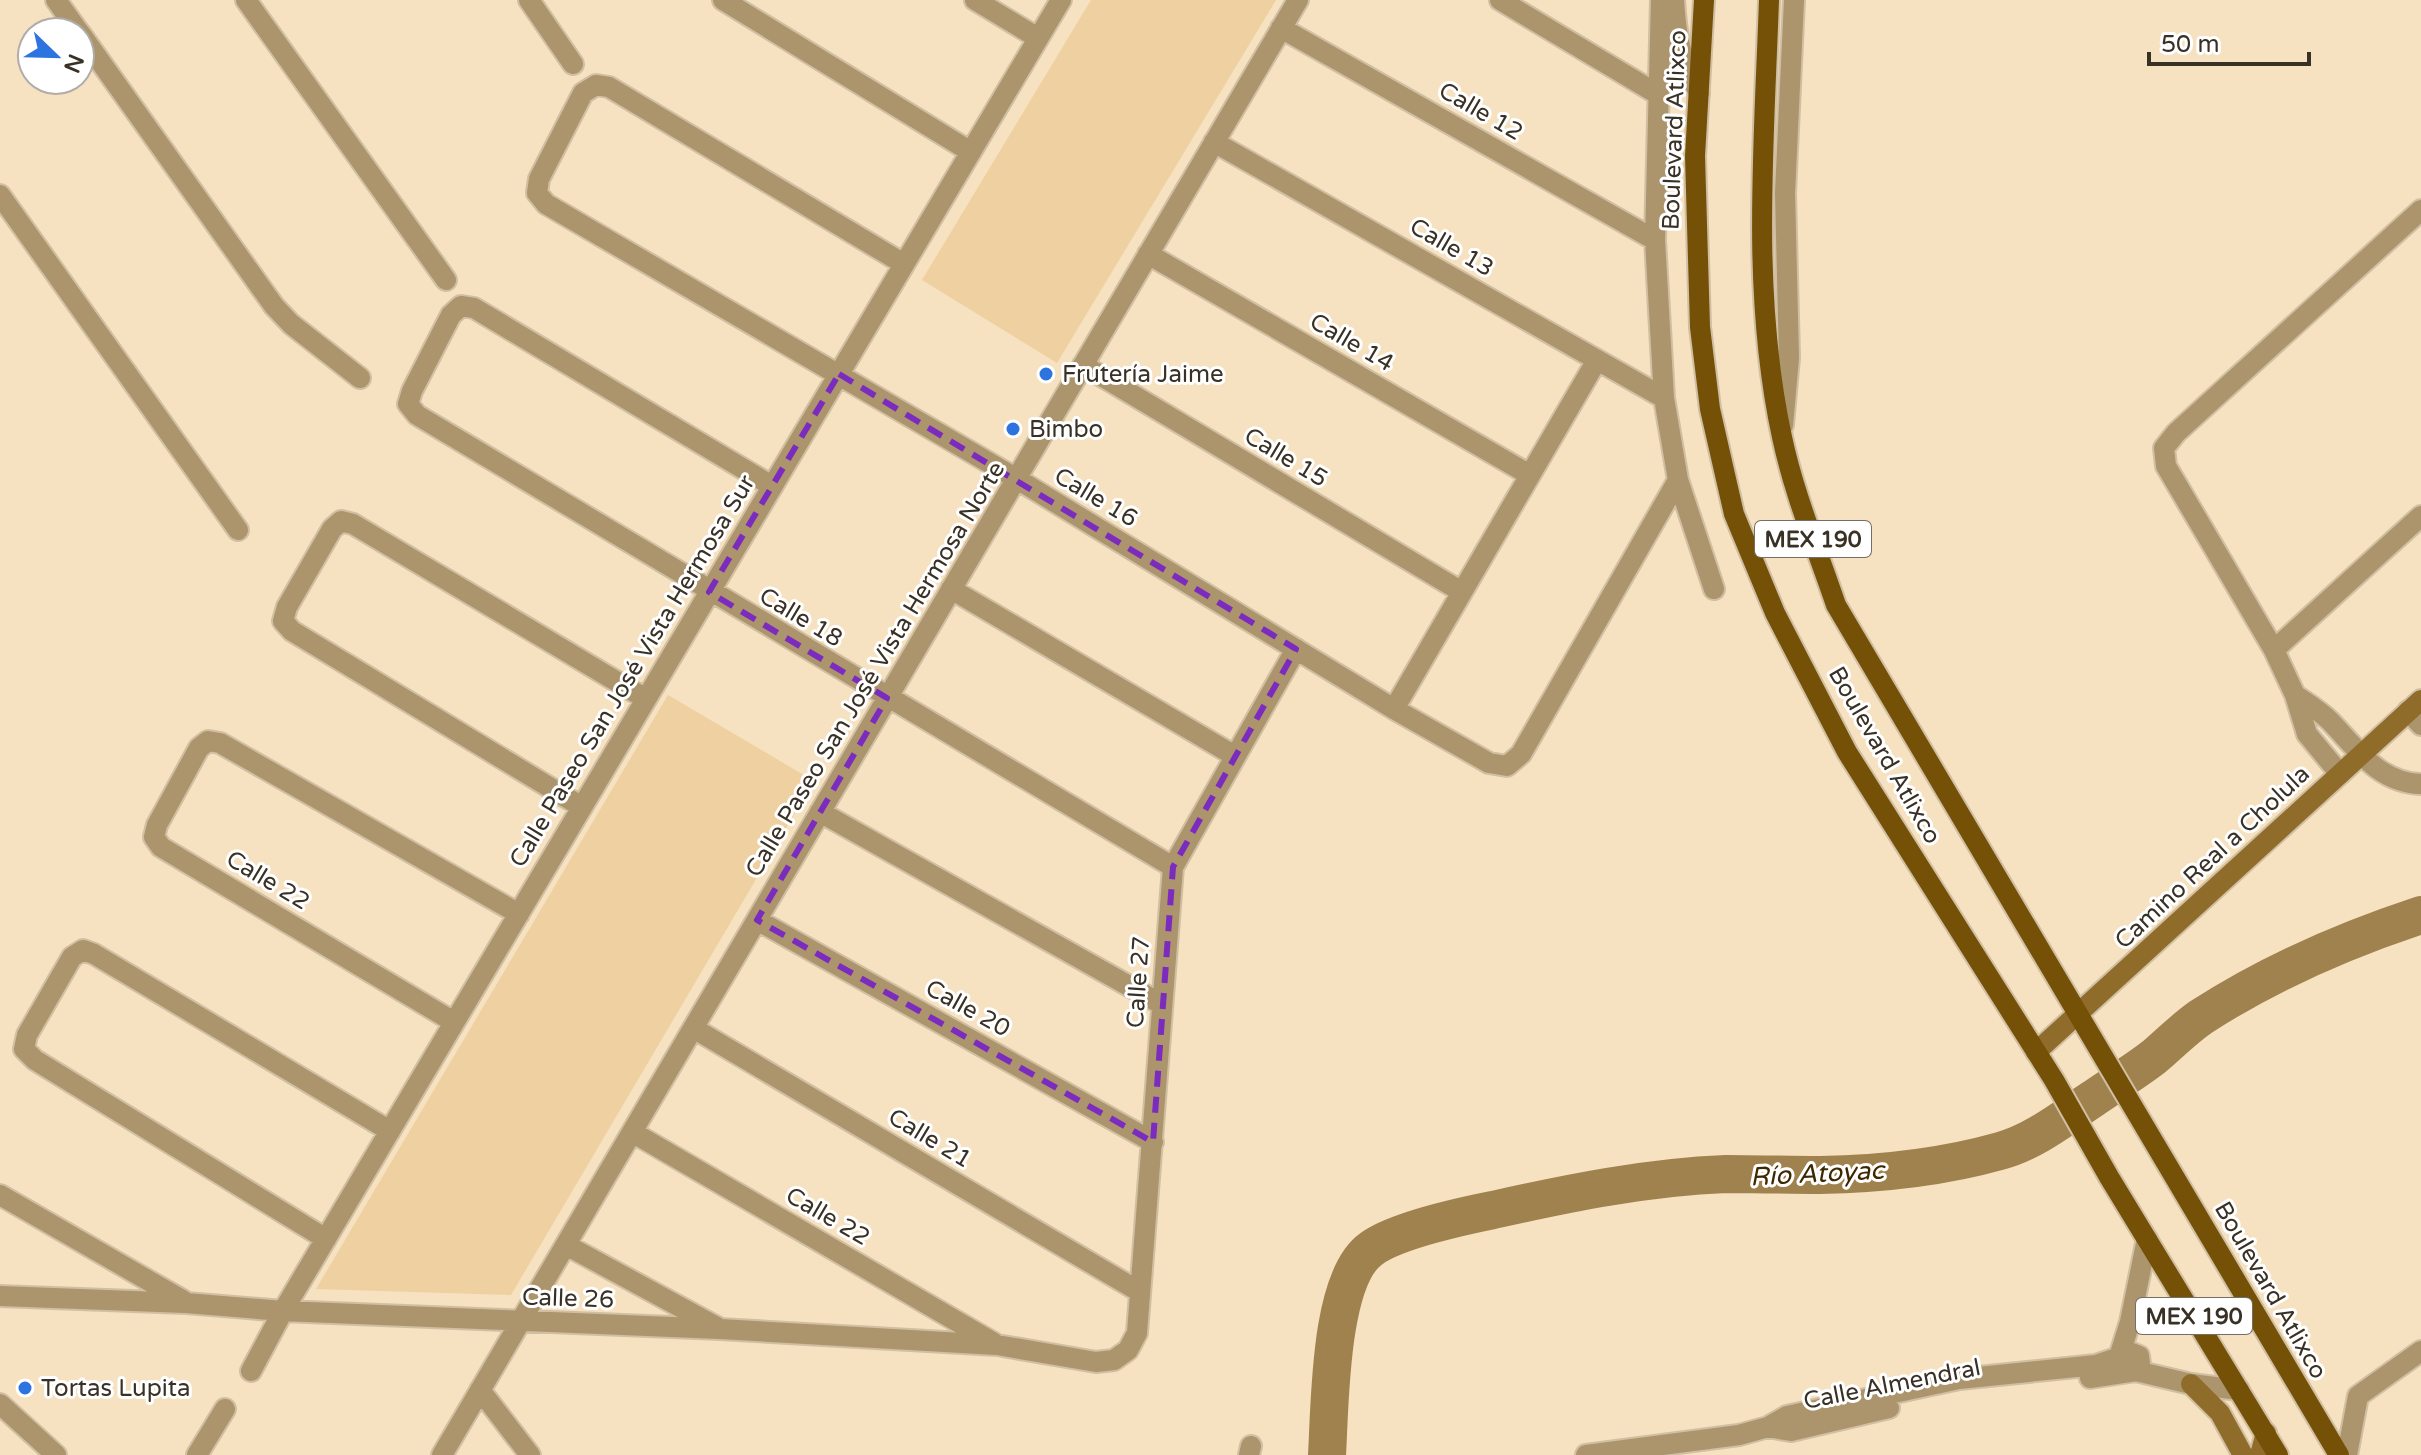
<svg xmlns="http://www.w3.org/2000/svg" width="2421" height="1455" viewBox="0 0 2421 1455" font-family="'Varela Round',sans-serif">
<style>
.green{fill:#efd0a0}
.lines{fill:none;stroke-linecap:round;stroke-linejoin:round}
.river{stroke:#a0824f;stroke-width:38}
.street-casing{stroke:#d0bfa2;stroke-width:24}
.secondary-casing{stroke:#d0bfa2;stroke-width:24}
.primary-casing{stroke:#d0bfa2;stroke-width:24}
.street{stroke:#ac946c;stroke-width:20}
.secondary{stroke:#906c2b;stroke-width:20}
.primary{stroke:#745106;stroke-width:20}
.marked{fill:none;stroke:#7b2cbf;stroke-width:6;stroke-dasharray:16 10;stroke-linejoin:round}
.poi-dot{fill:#2d74e1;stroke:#fff;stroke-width:3}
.labels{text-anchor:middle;stroke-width:6;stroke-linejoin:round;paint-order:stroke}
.shield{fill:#fff;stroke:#746f66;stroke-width:2}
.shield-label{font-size:22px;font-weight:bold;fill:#393125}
.street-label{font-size:24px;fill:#393125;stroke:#fff}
.poi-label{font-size:24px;fill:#393125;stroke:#fff;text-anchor:start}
.water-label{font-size:26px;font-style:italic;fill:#3e2800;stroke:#fff}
</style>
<rect width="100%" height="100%" fill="#f6e2c1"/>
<!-- green -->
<path class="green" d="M 1091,0 L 1276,0 L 1057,363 L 922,280 Z
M 668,695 L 814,781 L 511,1295 L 316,1289 Z"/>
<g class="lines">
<!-- river -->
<path class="river" d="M 1327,1455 C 1330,1406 1329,1279 1371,1249 C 1395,1231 1463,1216 1493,1210 C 1569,1193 1648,1177 1726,1174 C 1757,1174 1789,1175 1820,1175 C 1880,1174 1943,1167 2000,1151 C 2034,1142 2065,1117 2094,1098 C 2114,1084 2136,1071 2155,1056 C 2170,1043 2185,1028 2201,1017 C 2269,973 2345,940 2421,915"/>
<!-- street casing -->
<g class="street-casing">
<path id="street" d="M 56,0 L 79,32
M 246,0 L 446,280
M 529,0 L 573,64
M 723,0 L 971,152
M 975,0 L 1038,38
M 1500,0 L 1659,95
M 1661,0 L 1655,240 L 1664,398 L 1678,480 L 1714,589
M 1674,0 C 1676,37 1681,60 1699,93
M 1281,28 L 1655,240
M 80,33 L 274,306 L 291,324 L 360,378
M 1214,142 L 1664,398
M 0,195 L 238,530
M 1148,254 L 1530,475
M 904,264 L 609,87 L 596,85 L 583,93 L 539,179 L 537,193 L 546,204 L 1017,479 L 1394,709 L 1489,763 L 1507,766 L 1521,754 L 1678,480
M 1083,365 L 1462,592
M 1783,425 L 1789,358 L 1785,193 L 1794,0
M 772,486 L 474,308 L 461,306 L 451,315 L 412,391 L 408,404 L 417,415 L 1173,867
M 951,589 L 1235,756
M 2274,650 L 2421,516
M 2295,695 C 2307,703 2320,711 2330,721 C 2357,749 2379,783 2421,784
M 1394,709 L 1597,360
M 2408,711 L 2421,725
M 2340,774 L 2307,734 L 2295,695 L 2274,650 L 2166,466 L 2164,448 L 2176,433 L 2421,210
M 582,807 L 292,631 L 283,621 L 287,607 L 332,529 L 341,521 L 353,524 L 646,699
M 820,812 L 1161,1004
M 757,920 L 1153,1142
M 454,1022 L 161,847 L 154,837 L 157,825 L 199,748 L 208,741 L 220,743 L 519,914
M 693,1028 L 1140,1292
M 632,1132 L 994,1343
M 0,1195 L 184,1301
M 326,1239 L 35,1060 L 24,1049 L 27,1035 L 72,957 L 83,950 L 94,954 L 390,1131
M 566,1245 L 717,1327
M 0,1296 L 186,1303 L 283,1311 L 720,1329 L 997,1345 L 1096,1362 L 1114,1360 L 1128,1350 L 1137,1333 L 1173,867 L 1296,649
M 2119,1357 L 2130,1322 L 2147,1239
M 251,1371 L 283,1311 L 1061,0
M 2090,1378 L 2136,1371 L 2191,1384 L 2239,1390
M 480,1390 L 530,1455
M 0,1404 L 56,1455
M 1768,1427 L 1791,1431 L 1889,1408
M 197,1455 L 225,1409
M 442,1455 L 1298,0
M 1249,1455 L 1251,1446
M 1586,1455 L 1739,1435 L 1768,1427 L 1787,1416 L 1959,1379 L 2096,1365 L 2132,1353 L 2139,1356 L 2140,1364 L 2136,1371
M 2347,1455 L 2358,1396 L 2421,1351"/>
</g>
<!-- secondary casing -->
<g class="secondary-casing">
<path id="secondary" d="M 2036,1052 L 2421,700
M 2191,1384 L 2220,1413 L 2243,1455
M 2260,1455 L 2266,1433"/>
</g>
<!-- primary casing -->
<g class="primary-casing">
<path id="primary" d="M 1704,0 L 1695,156 L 1700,327 L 1710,409 L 1734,514 L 1775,613 L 1847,752 L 2054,1080 L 2109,1177 L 2278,1455
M 1769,0 C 1764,145 1751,294 1782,437 C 1794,494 1817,549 1836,605 L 2339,1455"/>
</g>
<!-- street -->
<use href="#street" class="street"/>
<!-- secondary -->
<use href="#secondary" class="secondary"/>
<!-- primary -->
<use href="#primary" class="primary"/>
</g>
<!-- marked area -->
<path class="marked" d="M 839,374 L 1296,649 L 1173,867 L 1153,1142 L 757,920 L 887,698 L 709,592 Z"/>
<!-- markers -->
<g class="poi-dot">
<circle cx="1046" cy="374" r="8"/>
<circle cx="1013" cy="429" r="8"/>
<circle cx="25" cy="1388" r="8"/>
</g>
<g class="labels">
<!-- shield labels -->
<g class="shield">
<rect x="1755" y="521" width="116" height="36" rx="6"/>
<rect x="2136" y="1298" width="116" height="36" rx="6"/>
</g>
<g class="shield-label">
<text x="1813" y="547">MEX 190</text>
<text x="2194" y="1324">MEX 190</text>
</g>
<!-- street labels -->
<g class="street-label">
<text transform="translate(1481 111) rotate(30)" y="8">Calle 12</text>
<text transform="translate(1674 130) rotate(-88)" y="8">Boulevard Atlixco</text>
<text transform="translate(1452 247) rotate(30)" y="8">Calle 13</text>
<text transform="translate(1352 342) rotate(30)" y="8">Calle 14</text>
<text transform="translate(1286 457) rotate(31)" y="8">Calle 15</text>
<text transform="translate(1096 497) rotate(31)" y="8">Calle 16</text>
<text transform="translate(801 617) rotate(31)" y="8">Calle 18</text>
<text transform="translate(875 669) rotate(-59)" y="8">Calle Paseo San José Vista Hermosa Norte</text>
<text transform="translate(632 671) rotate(-59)" y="8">Calle Paseo San José Vista Hermosa Sur</text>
<text transform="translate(1885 755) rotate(60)" y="8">Boulevard Atlixco</text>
<text transform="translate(2212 857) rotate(-43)" y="8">Camino Real a Cholula</text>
<text transform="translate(268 880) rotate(31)" y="8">Calle 22</text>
<text transform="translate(1138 982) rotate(-86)" y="8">Calle 27</text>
<text transform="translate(968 1008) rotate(29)" y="8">Calle 20</text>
<text transform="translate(930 1138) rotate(31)" y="8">Calle 21</text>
<text transform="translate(828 1216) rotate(30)" y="8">Calle 22</text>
<text transform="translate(2271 1290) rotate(60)" y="8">Boulevard Atlixco</text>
<text transform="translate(568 1298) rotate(2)" y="8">Calle 26</text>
<text transform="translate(1892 1384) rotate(-11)" y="8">Calle Almendral</text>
</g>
<!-- poi labels -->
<g class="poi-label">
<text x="1062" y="382">Frutería Jaime</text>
<text x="1029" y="437">Bimbo</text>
<text x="41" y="1396">Tortas Lupita</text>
</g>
<!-- water labels -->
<g class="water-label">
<text transform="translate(1817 1173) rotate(-3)" y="9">Río Atoyac</text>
</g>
</g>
<!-- north arrow -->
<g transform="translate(56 56) rotate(113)"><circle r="38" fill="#ffffff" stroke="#b0ada8" stroke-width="2"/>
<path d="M0-6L14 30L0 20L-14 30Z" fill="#2d74e1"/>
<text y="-12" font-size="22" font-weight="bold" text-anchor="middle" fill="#393125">N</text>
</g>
<!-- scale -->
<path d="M2149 52v12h160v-12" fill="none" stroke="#393125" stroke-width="4"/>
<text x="2161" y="52" font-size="24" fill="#393125" stroke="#ffffff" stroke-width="6" paint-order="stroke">50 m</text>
</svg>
